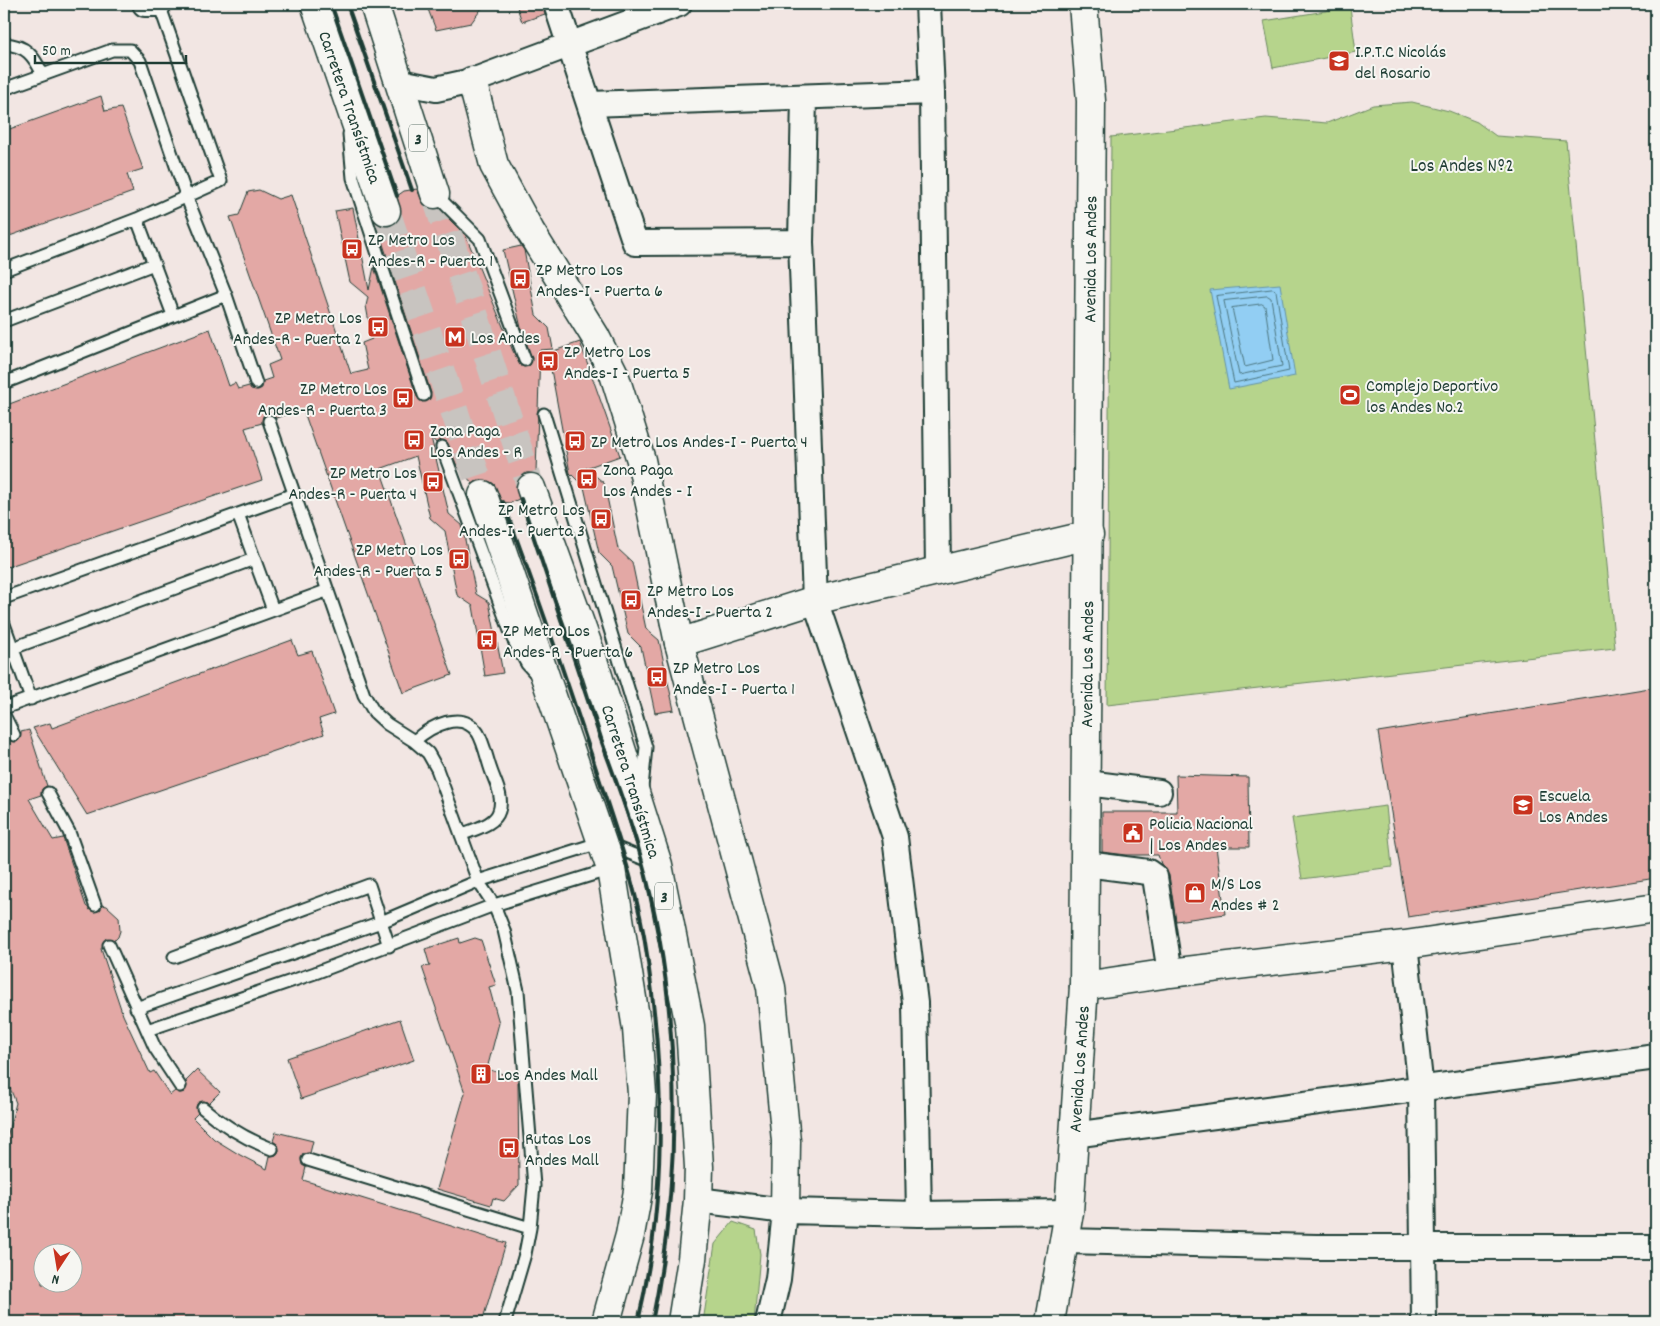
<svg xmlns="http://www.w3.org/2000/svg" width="1660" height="1326" viewBox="0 0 1660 1326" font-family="Dekko,sans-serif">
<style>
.green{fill:#b6d48c;stroke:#6a8860}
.water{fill:#92cef3;stroke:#6494a7}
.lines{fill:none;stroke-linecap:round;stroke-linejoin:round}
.shore{stroke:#4d7780;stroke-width:1}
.stream{stroke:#6494a7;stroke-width:6}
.building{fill:#e3a8a5;stroke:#1f3d34;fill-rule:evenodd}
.primary-tunnel{stroke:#c8c4c0;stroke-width:28;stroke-dasharray:28 14;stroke-linecap:butt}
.lane-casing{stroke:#1f3d34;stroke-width:15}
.street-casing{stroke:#1f3d34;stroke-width:28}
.secondary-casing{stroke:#1f3d34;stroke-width:31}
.primary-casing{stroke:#1f3d34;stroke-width:31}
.lane{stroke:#f6f6f2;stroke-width:11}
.street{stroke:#f6f6f2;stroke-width:24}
.secondary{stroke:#f6f6f2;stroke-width:28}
.primary{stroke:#f6f6f2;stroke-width:28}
.rail{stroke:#1f3d34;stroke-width:4}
.labels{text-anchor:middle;stroke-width:4;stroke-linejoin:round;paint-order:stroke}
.shield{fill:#f6f6f2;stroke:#60746d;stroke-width:1}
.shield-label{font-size:16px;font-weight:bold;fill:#1f3d34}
.poi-label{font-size:18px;fill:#1f3d34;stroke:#f6f6f2;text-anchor:start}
.street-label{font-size:18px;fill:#1f3d34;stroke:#f6f6f2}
.neighbourhood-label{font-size:19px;fill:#1f3d34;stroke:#f6f6f2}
</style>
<rect width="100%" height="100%" fill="#f2e6e3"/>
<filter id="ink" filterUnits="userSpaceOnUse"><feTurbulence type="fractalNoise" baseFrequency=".02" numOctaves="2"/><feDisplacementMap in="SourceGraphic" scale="10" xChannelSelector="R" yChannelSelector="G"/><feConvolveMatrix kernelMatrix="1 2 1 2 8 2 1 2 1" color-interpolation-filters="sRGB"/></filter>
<g filter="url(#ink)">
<!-- green -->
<path class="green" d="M 1350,7 L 1356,52 L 1273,68 L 1264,21 Z
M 1412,102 L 1449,111 L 1477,122 L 1496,136 L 1566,141 L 1615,648 L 1107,705 L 1111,137 L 1266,118 L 1327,123 L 1373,105 Z
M 1386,806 L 1392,867 L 1302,879 L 1292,818 Z
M 733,1222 L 756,1230 L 760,1254 L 754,1322 L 703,1322 L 715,1244 Z"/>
<!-- water -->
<path class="water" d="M 1280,284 L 1295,376 L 1229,389 L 1210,290 Z"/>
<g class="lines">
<!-- shore -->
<path class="shore" d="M 1274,289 L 1276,291 L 1289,371 L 1234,383 L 1216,296 Z
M 1268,296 L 1271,298 L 1282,366 L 1239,375 L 1224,301 Z
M 1262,304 L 1265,306 L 1273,360 L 1245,367 L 1232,308 Z"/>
<!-- stream -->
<path class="stream" d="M 4,1088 L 8,1086"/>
</g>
<!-- building -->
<path class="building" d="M 426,4 L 485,4 L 471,23 L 436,30 Z
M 516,4 L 543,4 L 545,14 L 522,22 Z
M 101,96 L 105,111 L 121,108 L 143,169 L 127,174 L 133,192 L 4,238 L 4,131 Z
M 417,189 L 424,205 L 431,209 L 439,209 L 466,236 L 513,351 L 520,365 L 524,367 L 530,365 L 532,358 L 521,328 L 503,250 L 521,246 L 524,250 L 536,315 L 549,328 L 553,349 L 540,350 L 536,472 L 526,473 L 519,478 L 516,486 L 519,499 L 510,503 L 502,502 L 494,484 L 486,480 L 478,480 L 473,484 L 457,466 L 447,442 L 440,440 L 436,443 L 431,437 L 449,514 L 462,525 L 476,594 L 489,602 L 503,673 L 485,676 L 473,606 L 457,595 L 445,531 L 430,518 L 416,456 L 380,469 L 452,675 L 403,693 L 303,409 L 276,418 L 267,414 L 263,416 L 262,423 L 245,428 L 262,480 L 4,568 L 4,406 L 210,329 L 229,386 L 235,383 L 238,389 L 249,386 L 251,389 L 258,390 L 262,388 L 263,381 L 272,378 L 268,365 L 280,360 L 230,217 L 239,215 L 248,192 L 259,190 L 278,199 L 291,195 L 351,374 L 368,370 L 362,343 L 372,339 L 366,306 L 368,297 L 350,282 L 335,211 L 353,208 L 369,290 L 374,267 L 417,397 L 422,402 L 429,400 L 431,393 L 381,238 L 383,226 L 392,226 L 398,221 L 401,214 L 397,196 L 404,191 Z
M 580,342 L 620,456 L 586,468 L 604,483 L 618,549 L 632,562 L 646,629 L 659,640 L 674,710 L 655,713 L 641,647 L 628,634 L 612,566 L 599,553 L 584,487 L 570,473 L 548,353 Z
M 292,640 L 298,655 L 312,651 L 334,714 L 319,719 L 324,734 L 87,815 L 33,728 L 50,723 L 52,728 Z
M 1656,687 L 1656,878 L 1408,917 L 1378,732 Z
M 29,730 L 47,786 L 42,789 L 41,795 L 29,799 L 53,840 L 63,838 L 86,906 L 94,912 L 100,910 L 102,905 L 107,906 L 119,917 L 120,931 L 118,937 L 115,940 L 106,938 L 101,949 L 123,1015 L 150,1073 L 154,1071 L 170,1095 L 175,1091 L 180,1093 L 184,1092 L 187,1086 L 186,1081 L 197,1070 L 220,1092 L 209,1103 L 204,1101 L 198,1103 L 196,1107 L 198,1113 L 193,1118 L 214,1139 L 240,1155 L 267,1169 L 270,1156 L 276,1155 L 279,1151 L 278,1145 L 273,1141 L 276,1132 L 313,1141 L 310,1153 L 303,1154 L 301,1158 L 302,1165 L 306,1167 L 303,1180 L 506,1243 L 482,1322 L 4,1322 L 4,1148 L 16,1103 L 6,1078 L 11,1076 L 4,1045 L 4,738 L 7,737 L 10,741 L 17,742 L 20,739 L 21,732 ZM 42,1254 L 72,1254 L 72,1284 L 42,1284 Z
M 1176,775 L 1248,777 L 1249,847 L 1216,847 L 1225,914 L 1176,921 L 1169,875 L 1161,864 L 1158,855 L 1127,855 L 1102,852 L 1102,812 L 1177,812 Z
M 459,938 L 460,943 L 475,938 L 481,940 L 496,985 L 489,987 L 499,1023 L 487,1069 L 518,1079 L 519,1185 L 504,1201 L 493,1198 L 491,1205 L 437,1189 L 465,1093 L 422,967 L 430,966 L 425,949 Z
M 400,1019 L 414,1060 L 301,1099 L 287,1058 Z"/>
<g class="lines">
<!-- primary-tunnel -->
<path class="primary-tunnel" d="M 435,194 L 531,488
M 386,211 L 483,495"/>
<!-- lane casing -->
<g class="lane-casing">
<path id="lane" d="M 4,44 C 26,45 34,56 43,75
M 4,89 L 112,50 L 130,50 L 140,61 L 187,198 L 226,295 L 256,383
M 349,134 L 353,178 L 424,395
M 435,194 L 480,239 L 525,360
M 137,219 L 173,315
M 4,270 L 137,219 L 221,181 L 159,4
M 4,321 L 154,264
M 4,383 L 226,295
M 544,414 L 646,747 L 642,788
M 269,421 L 364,695 L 374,712 L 387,724 L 414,741 L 428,753 L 437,769 L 478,881 L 494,905 L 504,930 L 518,991 L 534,1186 L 530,1228 L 525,1254 L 505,1322
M 442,447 L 513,639 L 527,664 L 535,673
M 238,514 L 273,610
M 4,598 L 294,494
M 4,624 L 31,699
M 13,648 L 254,559
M 4,708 L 326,591
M 4,715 L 14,735
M 414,741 C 431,726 462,709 478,733 C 484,743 487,759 491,770 C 495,782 504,797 499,811 C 495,825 474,829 461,835
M 48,793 L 69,832 L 95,905
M 109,945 L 155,1048 L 180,1086
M 174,957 L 369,885 L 389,946
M 136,1008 L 381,922 L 478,881 L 602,842 L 654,863
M 147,1030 L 315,973 L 494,905 L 611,869
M 203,1108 C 224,1126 246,1139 272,1149
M 308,1160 L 530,1228"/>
</g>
<!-- street casing -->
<g class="street-casing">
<path id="street" d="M 145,4 L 159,4
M 556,4 L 635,243 L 801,242
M 928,4 L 932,92 L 938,571
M 400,82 L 436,89 L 472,81 L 679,4
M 804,97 L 801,242 L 815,600 L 895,837 L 915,1003 L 919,1214
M 590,104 L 932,92
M 1087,783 L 1159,792
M 1086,864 L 1148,872 L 1155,877 L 1170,973
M 1405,945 L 1421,1089 L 1424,1322
M 1073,1135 L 1656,1057
M 698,1200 L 785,1211 L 919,1214 L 1069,1212
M 1064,1241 L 1316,1247 L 1656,1247
M 768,1322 L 778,1279 L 785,1211"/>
</g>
<!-- secondary casing -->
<g class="secondary-casing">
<g id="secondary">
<path d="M 472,81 L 494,165 L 530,231 L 595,336 L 614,374 L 641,460 L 679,643 L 771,987 L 786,1141 L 785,1211"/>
<path d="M 679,643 L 815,600 L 1089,535"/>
<path d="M 1084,986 L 1170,973 L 1405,945 L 1656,908"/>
<path id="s1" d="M 1050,1322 L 1069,1212 L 1084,986 L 1091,101 L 1083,4"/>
</g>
</g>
<!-- primary casing -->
<g class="primary-casing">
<g id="primary">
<path id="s2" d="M 315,4 L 386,211"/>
<path d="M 374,4 L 435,194"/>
<path id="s3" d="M 531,488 L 591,654 L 658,865 L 690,1026 L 699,1167 L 698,1200 L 692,1259 L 682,1322"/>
<path d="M 483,495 L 611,869 L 637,1029 L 642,1094 L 638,1191 L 630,1235 L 606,1322"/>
</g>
</g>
<!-- lane -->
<use href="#lane" class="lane"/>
<!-- street -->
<use href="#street" class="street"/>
<!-- secondary -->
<use href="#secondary" class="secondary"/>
<!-- primary -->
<use href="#primary" class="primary"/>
<!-- rail -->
<path class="rail" d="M 331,4 L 397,196
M 347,4 L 412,190
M 521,499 C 547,578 574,657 600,737 C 614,776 629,814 640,854 C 682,1001 683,1173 652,1322
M 503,502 C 535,588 565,675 594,763 C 614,825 638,889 647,955 C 665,1077 666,1202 638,1322"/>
</g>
</g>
<!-- icons -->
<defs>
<g id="school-square" transform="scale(1.125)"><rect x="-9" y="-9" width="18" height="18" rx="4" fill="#c8321e" stroke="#f6f6f2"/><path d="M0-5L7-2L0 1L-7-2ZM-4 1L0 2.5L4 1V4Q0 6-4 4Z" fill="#fff"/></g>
<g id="bus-square" transform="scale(1.125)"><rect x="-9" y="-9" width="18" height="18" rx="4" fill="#c8321e" stroke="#f6f6f2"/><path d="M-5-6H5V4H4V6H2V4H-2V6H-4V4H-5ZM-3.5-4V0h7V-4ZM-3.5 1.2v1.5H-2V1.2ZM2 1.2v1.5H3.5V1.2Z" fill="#fff"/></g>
<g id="metro-square" transform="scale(1.125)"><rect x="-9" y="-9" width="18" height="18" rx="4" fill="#c8321e" stroke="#f6f6f2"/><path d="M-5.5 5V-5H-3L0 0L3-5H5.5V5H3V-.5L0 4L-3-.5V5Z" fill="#fff"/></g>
<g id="stadium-square" transform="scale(1.125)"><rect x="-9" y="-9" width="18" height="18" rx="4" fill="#c8321e" stroke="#f6f6f2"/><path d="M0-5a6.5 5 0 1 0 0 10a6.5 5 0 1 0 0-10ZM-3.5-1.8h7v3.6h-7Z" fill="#fff"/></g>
<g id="civic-square" transform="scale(1.125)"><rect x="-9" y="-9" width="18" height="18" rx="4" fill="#c8321e" stroke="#f6f6f2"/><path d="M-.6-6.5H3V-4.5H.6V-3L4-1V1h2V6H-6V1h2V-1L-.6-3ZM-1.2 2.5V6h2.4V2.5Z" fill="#fff"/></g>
<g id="shop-square" transform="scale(1.125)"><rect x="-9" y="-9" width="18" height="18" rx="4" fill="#c8321e" stroke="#f6f6f2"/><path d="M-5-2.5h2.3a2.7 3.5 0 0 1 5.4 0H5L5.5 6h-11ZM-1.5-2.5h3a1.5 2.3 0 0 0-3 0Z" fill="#fff"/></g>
<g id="building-square" transform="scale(1.125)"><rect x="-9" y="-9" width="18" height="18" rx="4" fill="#c8321e" stroke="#f6f6f2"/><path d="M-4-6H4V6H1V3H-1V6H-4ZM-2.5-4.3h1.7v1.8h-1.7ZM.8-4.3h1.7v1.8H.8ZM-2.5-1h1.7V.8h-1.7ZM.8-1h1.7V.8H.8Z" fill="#fff"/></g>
</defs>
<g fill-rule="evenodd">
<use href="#school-square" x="1339" y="61"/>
<use href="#bus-square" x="352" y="249"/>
<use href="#bus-square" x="520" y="279"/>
<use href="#bus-square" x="378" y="327"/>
<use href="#metro-square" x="455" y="337"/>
<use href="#bus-square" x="548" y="361"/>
<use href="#stadium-square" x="1350" y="395"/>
<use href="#bus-square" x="403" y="398"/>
<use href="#bus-square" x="414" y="440"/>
<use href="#bus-square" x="575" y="441"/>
<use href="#bus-square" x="587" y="479"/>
<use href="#bus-square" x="433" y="482"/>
<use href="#bus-square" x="601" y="519"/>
<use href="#bus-square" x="459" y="559"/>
<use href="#bus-square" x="631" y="600"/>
<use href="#bus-square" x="487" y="640"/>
<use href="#bus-square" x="657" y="677"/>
<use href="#school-square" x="1523" y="805"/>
<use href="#civic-square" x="1133" y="833"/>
<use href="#shop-square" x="1195" y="893"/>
<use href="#building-square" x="481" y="1074"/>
<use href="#bus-square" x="509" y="1148"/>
</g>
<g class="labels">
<!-- shield labels -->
<g class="shield">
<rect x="409" y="124.5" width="18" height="27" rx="4"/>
<rect x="655" y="882.5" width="18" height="27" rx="4"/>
</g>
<g class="shield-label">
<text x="418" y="144">3</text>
<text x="664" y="902">3</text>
</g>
<!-- poi labels -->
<g class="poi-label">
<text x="1355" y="57">I.P.T.C Nicolás<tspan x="1355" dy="21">del Rosario</tspan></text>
<text x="368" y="245">ZP Metro Los<tspan x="368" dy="21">Andes-R - Puerta 1</tspan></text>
<text x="536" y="275">ZP Metro Los<tspan x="536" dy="21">Andes-I - Puerta 6</tspan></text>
<text x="362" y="323" text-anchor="end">ZP Metro Los<tspan x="362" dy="21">Andes-R - Puerta 2</tspan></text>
<text x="471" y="343">Los Andes</text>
<text x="564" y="357">ZP Metro Los<tspan x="564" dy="21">Andes-I - Puerta 5</tspan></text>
<text x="1366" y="391">Complejo Deportivo<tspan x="1366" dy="21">los Andes No.2</tspan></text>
<text x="387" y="394" text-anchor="end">ZP Metro Los<tspan x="387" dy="21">Andes-R - Puerta 3</tspan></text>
<text x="430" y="436">Zona Paga<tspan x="430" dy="21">Los Andes - R</tspan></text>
<text x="591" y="447">ZP Metro Los Andes-I - Puerta 4</text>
<text x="603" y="475">Zona Paga<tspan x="603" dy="21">Los Andes - I</tspan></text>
<text x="417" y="478" text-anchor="end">ZP Metro Los<tspan x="417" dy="21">Andes-R - Puerta 4</tspan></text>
<text x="585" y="515" text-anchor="end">ZP Metro Los<tspan x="585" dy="21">Andes-I - Puerta 3</tspan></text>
<text x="443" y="555" text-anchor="end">ZP Metro Los<tspan x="443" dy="21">Andes-R - Puerta 5</tspan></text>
<text x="647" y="596">ZP Metro Los<tspan x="647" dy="21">Andes-I - Puerta 2</tspan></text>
<text x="503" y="636">ZP Metro Los<tspan x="503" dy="21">Andes-R - Puerta 6</tspan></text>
<text x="673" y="673">ZP Metro Los<tspan x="673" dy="21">Andes-I - Puerta 1</tspan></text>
<text x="1539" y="801">Escuela<tspan x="1539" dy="21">Los Andes</tspan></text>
<text x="1149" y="829">Policia Nacional<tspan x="1149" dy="21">| Los Andes</tspan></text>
<text x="1211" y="889">M/S Los<tspan x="1211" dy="21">Andes # 2</tspan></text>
<text x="497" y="1080">Los Andes Mall</text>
<text x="525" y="1144">Rutas Los<tspan x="525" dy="21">Andes Mall</tspan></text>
</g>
<!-- street labels -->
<g class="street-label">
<text dy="6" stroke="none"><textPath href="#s2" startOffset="109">Carretera Transístmica</textPath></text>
<text dy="6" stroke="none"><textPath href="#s1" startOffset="1065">Avenida Los Andes</textPath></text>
<text dy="6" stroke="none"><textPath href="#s1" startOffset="660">Avenida Los Andes</textPath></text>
<text dy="6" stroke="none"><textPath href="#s3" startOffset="310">Carretera Transístmica</textPath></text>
<text dy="6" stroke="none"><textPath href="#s1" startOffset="255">Avenida Los Andes</textPath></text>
</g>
<!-- neighbourhood labels -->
<g class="neighbourhood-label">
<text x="1462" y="171">Los Andes Nº2</text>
</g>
</g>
<!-- margin -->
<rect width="1660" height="1326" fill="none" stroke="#f6f6f2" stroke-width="20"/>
<rect x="10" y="10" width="1640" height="1306" fill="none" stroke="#1f3d34" stroke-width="2" filter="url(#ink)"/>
<!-- north arrow -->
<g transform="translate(58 1268) rotate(192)"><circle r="24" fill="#f6f6f2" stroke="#a0aca6"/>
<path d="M0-4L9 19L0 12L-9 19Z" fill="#c8321e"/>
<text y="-8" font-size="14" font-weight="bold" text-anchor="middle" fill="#1f3d34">N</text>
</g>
<!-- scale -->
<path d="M35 55v8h151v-8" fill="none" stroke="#1f3d34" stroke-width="2.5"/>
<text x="42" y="55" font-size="15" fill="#1f3d34" stroke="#f6f6f2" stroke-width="4" paint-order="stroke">50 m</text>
</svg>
